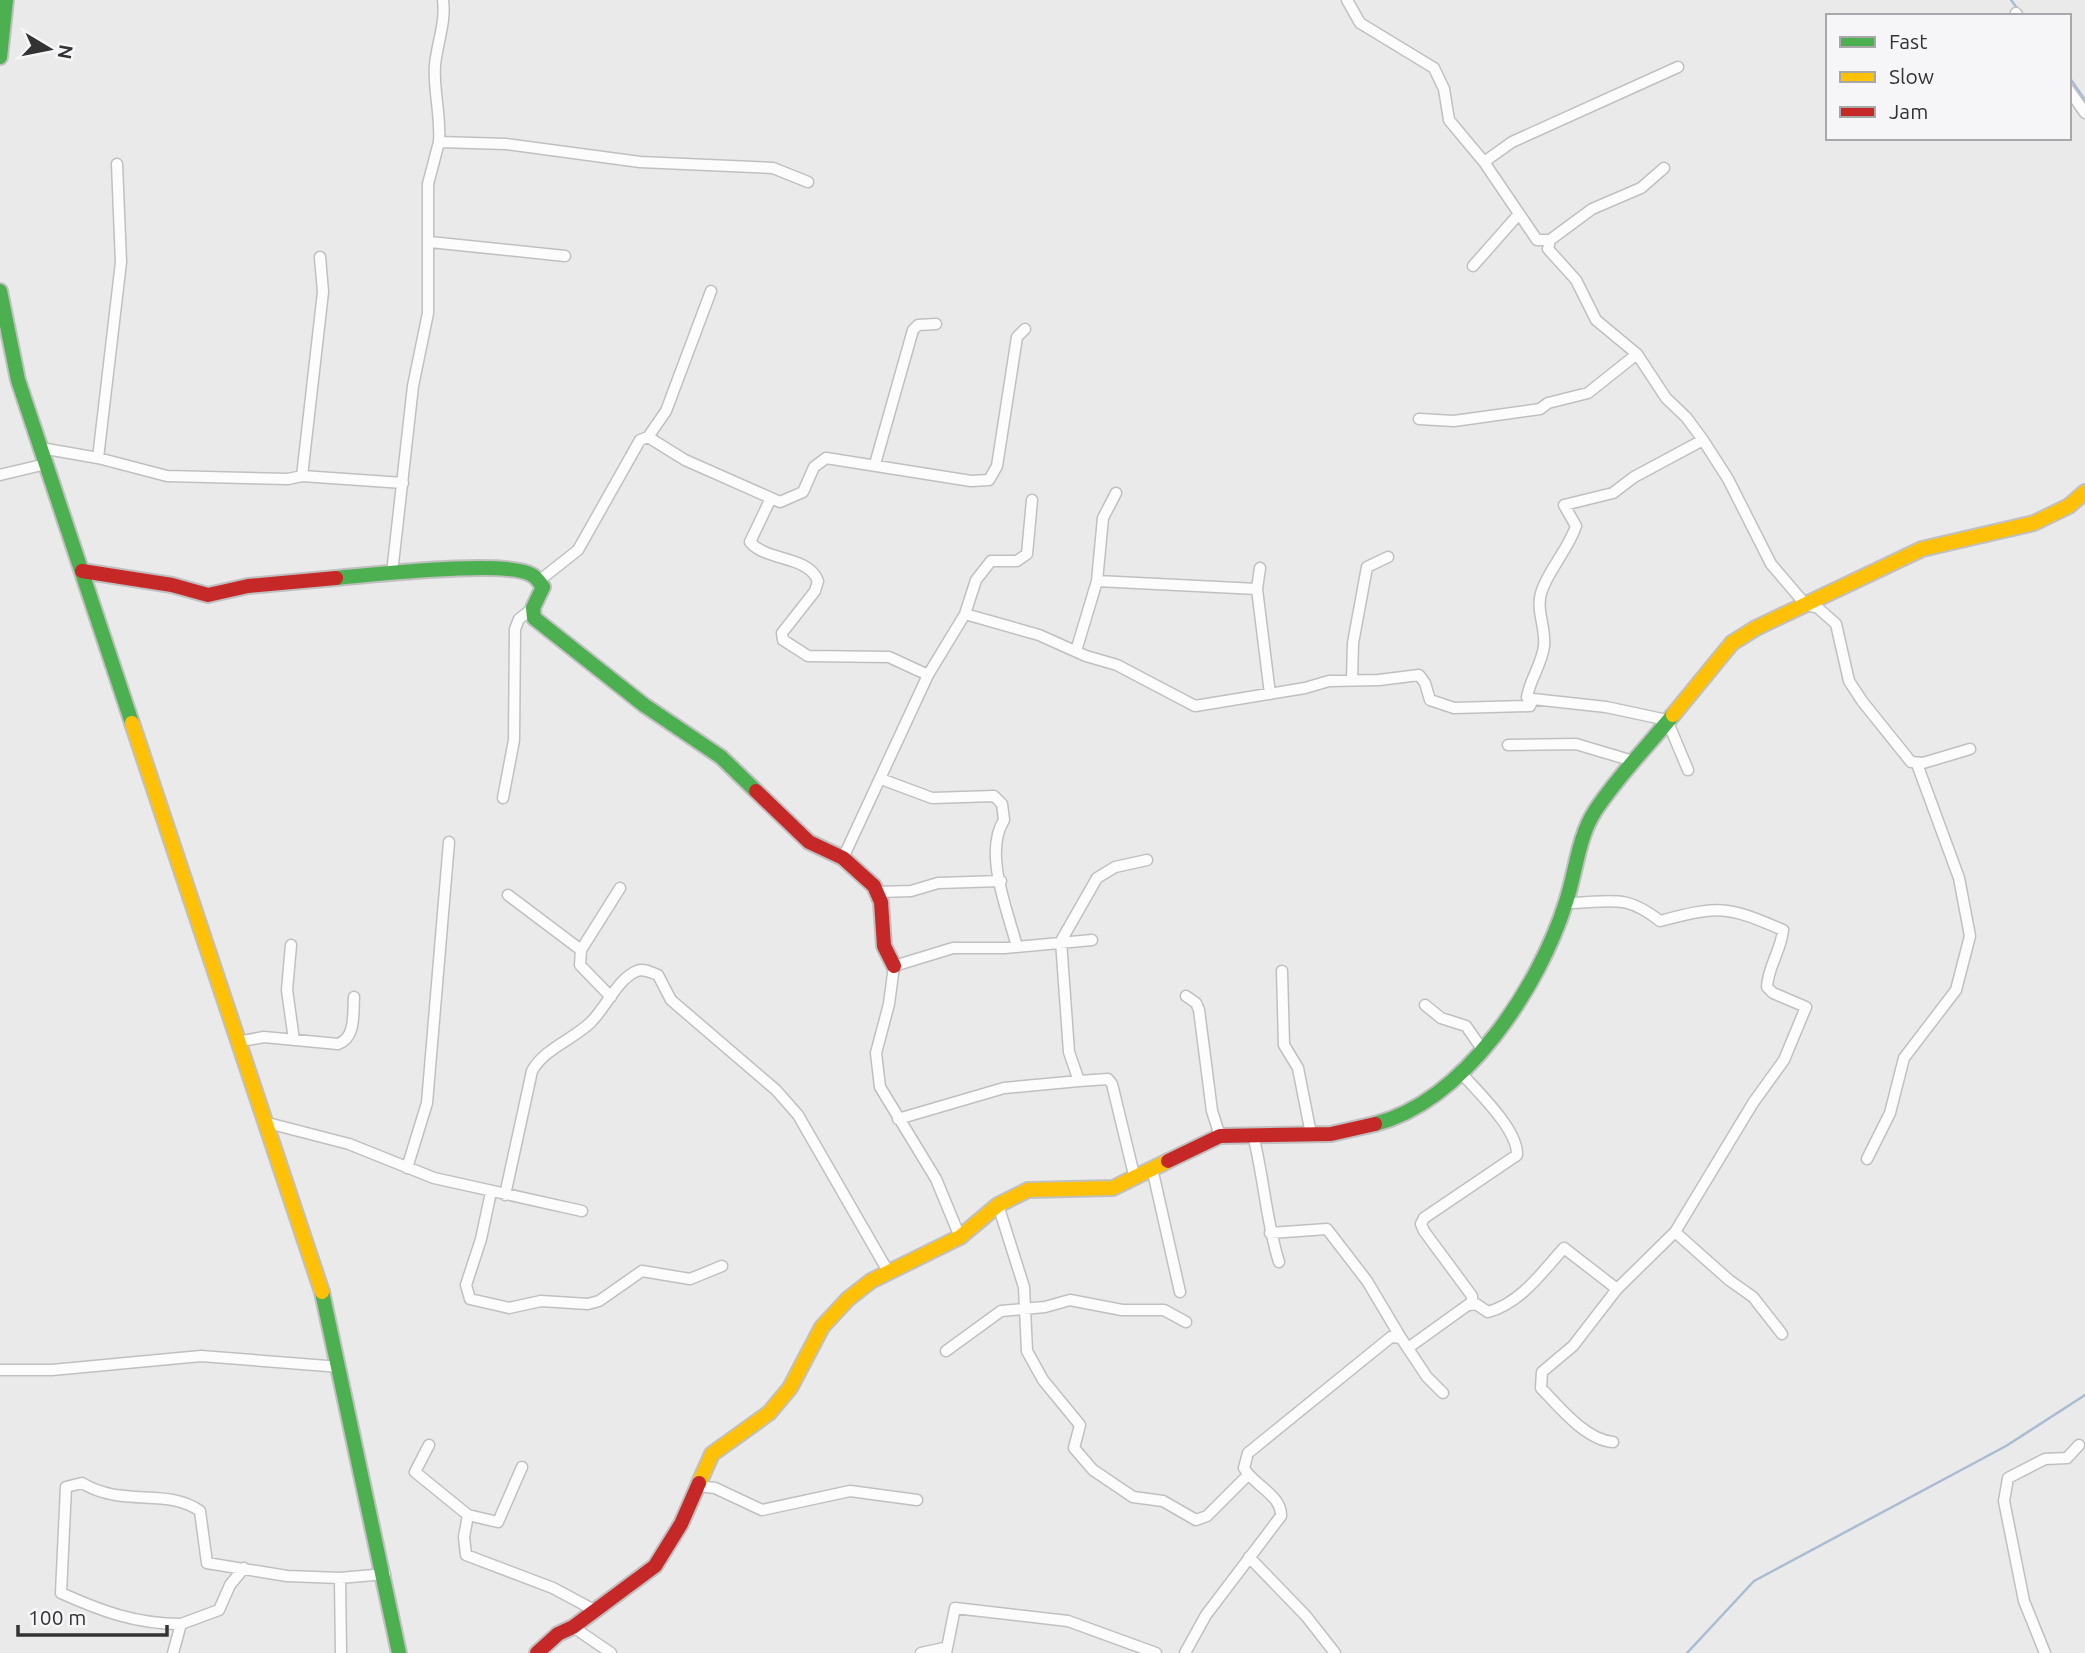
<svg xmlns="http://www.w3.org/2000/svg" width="2085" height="1653" viewBox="0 0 2085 1653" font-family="Ubuntu,sans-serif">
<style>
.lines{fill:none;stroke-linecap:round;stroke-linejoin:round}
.stream{stroke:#aabcd2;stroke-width:2.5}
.street-casing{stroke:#c0c0c1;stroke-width:13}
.fast-casing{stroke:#c0c0c1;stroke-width:18}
.slow-casing{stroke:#c0c0c1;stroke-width:18}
.jam-casing{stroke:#c0c0c1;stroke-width:18}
.street{stroke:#fcfcfc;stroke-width:10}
.fast{stroke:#4caf50;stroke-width:14}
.slow{stroke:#ffc107;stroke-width:14}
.jam{stroke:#c62828;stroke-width:14}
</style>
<rect width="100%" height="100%" fill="#eaeaeb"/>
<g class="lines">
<!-- stream -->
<path class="stream" d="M 2011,0 L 2023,16
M 2069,77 L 2085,100
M 1687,1653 L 1754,1581 L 2006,1446 L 2085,1395"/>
<!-- street casing -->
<g class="street-casing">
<path id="street" d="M 1347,0 L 1360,23 L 1434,68 L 1444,89 L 1449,120 L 1484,162 L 1537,240 L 1550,240
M 2016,13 L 2018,16
M 2069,90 L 2085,113
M 439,142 C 441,115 433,89 435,65 C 437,43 446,23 443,0
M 1484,162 L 1512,142 L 1678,67
M 1664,168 L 1641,188 L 1592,209 L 1550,240 L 1548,249 L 1576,280 L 1596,320 L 1637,354 L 1666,398 L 1686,417 L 1703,440 L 1728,479 L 1771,564 L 1806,605 L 1818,608 L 1836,624 L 1849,681 L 1862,701 L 1911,762 L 1923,763 L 1970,749
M 430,242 L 565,256
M 1473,266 L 1518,215
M 1419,419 L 1454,421 L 1540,409 L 1548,403 L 1588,393 L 1637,354
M 648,437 L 666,411 L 711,291
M 41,448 L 98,458 L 167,476 L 288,479 L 302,476 L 403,483
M 98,458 L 121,262 L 117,164
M 875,464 L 913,330 L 918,325 L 936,324
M 0,475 L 46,464
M 302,476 L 323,292 L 320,257
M 771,498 L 750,542 C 767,562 808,555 818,581 L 815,591 L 782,633 L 783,640 L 808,656 L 889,657 L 928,675
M 1260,568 L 1257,589 L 1270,694
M 392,573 L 413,386 L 428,313 L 428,184 L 439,142 L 506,144 L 640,162 L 773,168 L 808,182
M 540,580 L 578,550 L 640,440 L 648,437 L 685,460 L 780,502 L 803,492 L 814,467 L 826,458 L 971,481 L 989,480 L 997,466 L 1017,337 L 1025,329
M 1097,581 L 1257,589
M 965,614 L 1039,635 L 1086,656 L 1117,665 L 1195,706 L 1305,688 L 1329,681 L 1379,680 L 1419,675 L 1425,683 L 1430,700 L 1454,708 L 1530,706 L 1533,699 L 1527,697 C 1530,679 1542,664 1544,646 C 1546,627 1536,612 1541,593 C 1548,570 1568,550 1576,526 L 1564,505 L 1613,493 L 1634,477 L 1703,440
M 1076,651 L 1097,581 L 1103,518 L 1116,493
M 1352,679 L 1353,643 L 1367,567 L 1388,557
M 1533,699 L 1606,707 L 1667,720 L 1688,770
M 1508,745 L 1576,744 L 1633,761
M 881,779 L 932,798 L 994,796 L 1002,804 L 1004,820 C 983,853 1008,911 1017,947
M 503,798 L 514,740 L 515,629 L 519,619 L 533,608
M 843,858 L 928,675 L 965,614 L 976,580 L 991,561 L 1017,561 L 1027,554 L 1032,500
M 879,892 L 911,891 L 938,883 L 1001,881
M 508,895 L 581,950
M 1566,903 C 1610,903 1623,892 1660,921 C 1720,905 1727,906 1783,930 C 1781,951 1768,966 1767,987 L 1773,993 L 1806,1007 L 1784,1060 L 1753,1103 L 1675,1232 L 1617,1289 L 1573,1346 L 1542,1372 L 1541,1388 C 1560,1408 1586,1440 1613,1442
M 291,945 L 287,990 L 294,1040
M 1282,971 L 1284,1045 L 1298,1068 L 1311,1134
M 1186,996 L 1196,1003 L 1199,1010 L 1212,1111 L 1220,1136
M 611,997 L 580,965 L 581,950 L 620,888
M 1425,1005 L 1441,1018 L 1466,1026 L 1482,1049
M 237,1042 L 264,1037 L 338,1044 C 356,1038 353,1013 354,997
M 1079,1081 L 1108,1079 L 1112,1084 L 1135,1179
M 898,1119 L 1004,1088 L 1079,1081 L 1069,1052 L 1061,941 L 1097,878 L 1115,867 L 1147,860
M 264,1122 L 349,1144 L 434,1178 L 582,1211
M 1253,1135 C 1264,1178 1266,1221 1279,1262
M 1867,1159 L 1890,1113 L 1904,1058 L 1956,990 L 1970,936 L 1959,878 L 1917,764
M 407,1168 L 427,1103 L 449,842
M 1152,1168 L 1180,1292
M 491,1192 L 481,1239 L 466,1285 L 470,1299 L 509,1308 L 541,1301 L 588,1304 L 599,1301 L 642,1271 L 690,1279 L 722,1266
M 505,1195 L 532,1071 C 544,1049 572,1040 590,1023 C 605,1009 618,978 637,971 C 644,968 652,973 658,975 L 671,1000 L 776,1090 L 798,1115 L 889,1273
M 998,1205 L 1024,1287 L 1027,1351 L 1043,1380 L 1080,1425 L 1074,1448 L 1093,1470 L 1133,1497 L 1163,1501 L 1196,1520 L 1207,1516 L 1248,1475
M 1675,1232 L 1729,1280 L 1753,1297 L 1782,1334
M 1270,1233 L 1327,1229 L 1367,1281 L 1401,1338
M 960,1237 L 936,1179 L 880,1087 L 876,1053 L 889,1004 L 894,966 L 953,948 L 1005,948 L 1092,940
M 1469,1305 L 1476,1304 L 1488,1312 C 1521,1303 1542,1272 1564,1248 L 1617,1289
M 1408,1348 L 1472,1302 L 1472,1296 L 1424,1231 L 1421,1224 L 1424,1218 L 1517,1155 C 1518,1130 1479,1093 1462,1074
M 946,1351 L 1001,1311 L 1045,1307 L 1070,1300 L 1122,1310 L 1164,1310 L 1186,1322
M 0,1370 L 52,1370 L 201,1356 L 340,1367
M 429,1445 L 415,1472 L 468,1515 L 464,1537 L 466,1555 L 553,1588 L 594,1610
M 698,1486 L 715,1488 L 762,1510 L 850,1491 L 917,1500
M 468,1515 L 498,1522 L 522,1467
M 1249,1557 L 1306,1616 L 1335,1653
M 340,1578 L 341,1653
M 181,1624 L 219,1610 L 230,1585 L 244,1568
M 573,1627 L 611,1653
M 173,1653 L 181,1624 C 136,1624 101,1611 61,1593 L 66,1487 L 82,1483 C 123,1508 167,1487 200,1511 L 207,1563 L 287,1576 L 340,1578 L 385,1574
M 921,1653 L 944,1648
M 946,1653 L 955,1608 L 1068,1621 L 1156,1653
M 1185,1653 L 1206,1615 L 1281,1516 C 1282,1495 1253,1485 1244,1468 L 1248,1453 L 1391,1337 L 1401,1338 L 1427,1377 L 1443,1393
M 2045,1653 L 2024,1601 L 2004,1501 L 2008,1478 L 2045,1459 L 2067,1458 L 2079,1445"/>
</g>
<!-- fast casing -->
<g class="fast-casing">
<path id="fast" d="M 0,57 L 6,0
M 0,291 L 18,380 L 132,723
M 336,578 C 371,575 508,559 532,575 C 536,577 540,583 543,587 L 533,608 L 534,618 L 644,705 L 721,757 L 756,791
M 1375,1124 C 1466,1100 1539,987 1566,902 C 1576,872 1578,837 1595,811 C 1617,777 1648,746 1673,715
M 322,1292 L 399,1653"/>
</g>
<!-- slow casing -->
<g class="slow-casing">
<path id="slow" d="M 1673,715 L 1732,643 L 1756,628 L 1922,549 L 2034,523 L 2069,506 L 2085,492
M 132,723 L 322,1292
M 699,1483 L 712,1454 L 769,1413 L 790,1388 L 822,1327 L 848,1299 L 871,1281 L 960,1237 L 998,1205 L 1028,1190 L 1113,1188 L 1168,1161"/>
</g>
<!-- jam casing -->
<g class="jam-casing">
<path id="jam" d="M 82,571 L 172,585 L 208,595 L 248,586 L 336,578
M 756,791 L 809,842 L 843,858 L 874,886 L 881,902 L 884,946 L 894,966
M 1168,1161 L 1220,1136 L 1331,1134 L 1375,1124
M 537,1653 L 558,1634 L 573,1627 L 655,1566 L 681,1524 L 699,1483"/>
</g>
<!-- street -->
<use href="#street" class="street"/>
<!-- fast -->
<use href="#fast" class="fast"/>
<!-- slow -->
<use href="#slow" class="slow"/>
<!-- jam -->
<use href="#jam" class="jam"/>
</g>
<!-- legend -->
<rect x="1826" y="14" width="245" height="126" fill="#f6f6f9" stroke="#a8a8aa" stroke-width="2"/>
<rect x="1840" y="37" width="35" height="10" fill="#4caf50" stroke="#a8a8aa" stroke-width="2"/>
<text x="1889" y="49" font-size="21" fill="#333334">Fast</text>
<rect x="1840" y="72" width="35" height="10" fill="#ffc107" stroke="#a8a8aa" stroke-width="2"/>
<text x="1889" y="84" font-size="21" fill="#333334">Slow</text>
<rect x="1840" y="107" width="35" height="10" fill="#c62828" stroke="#a8a8aa" stroke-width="2"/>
<text x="1889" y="119" font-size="21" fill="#333334">Jam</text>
<!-- north arrow -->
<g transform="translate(49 49) rotate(100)" stroke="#f6f6f9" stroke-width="5" paint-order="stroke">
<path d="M0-5L12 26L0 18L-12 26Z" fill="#333334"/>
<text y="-10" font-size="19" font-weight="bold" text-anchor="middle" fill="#333334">N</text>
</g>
<!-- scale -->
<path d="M18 1625v10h149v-10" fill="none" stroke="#333334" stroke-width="3.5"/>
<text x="28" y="1625" font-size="21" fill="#333334" stroke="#f6f6f9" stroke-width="5" paint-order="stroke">100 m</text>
</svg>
